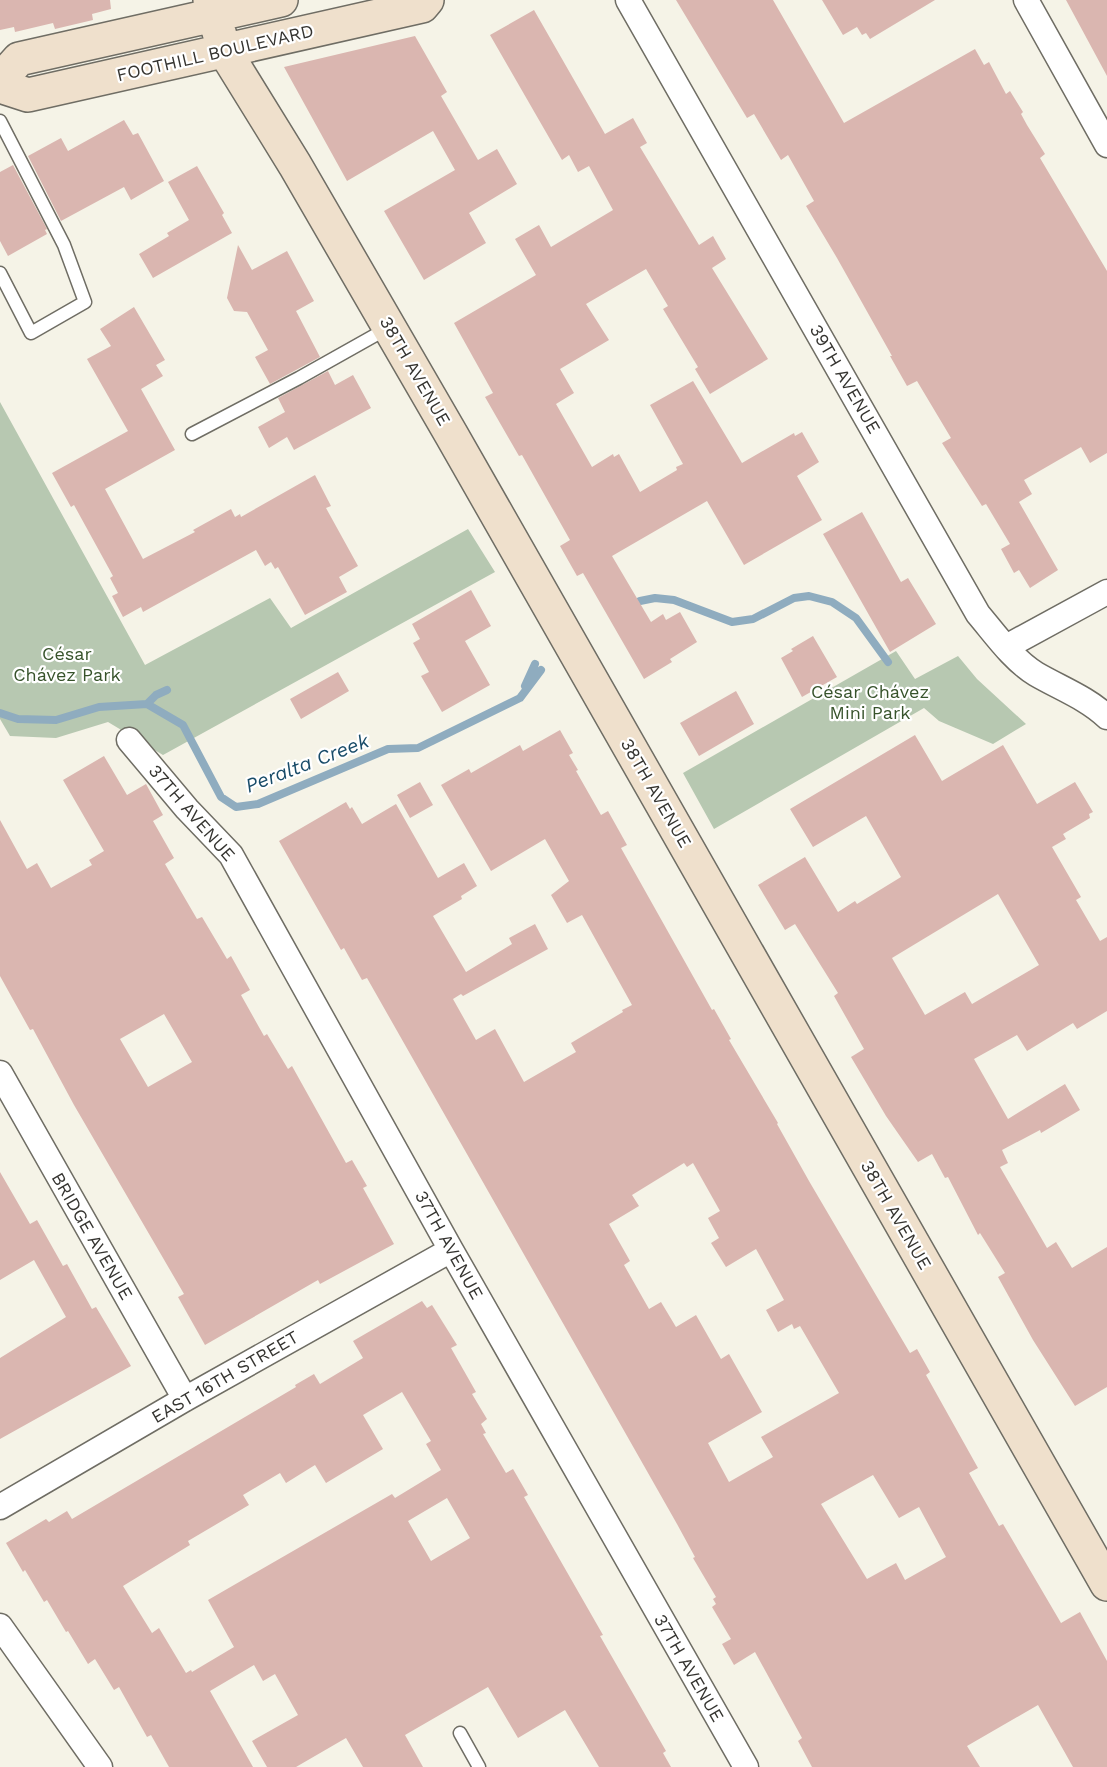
<svg xmlns="http://www.w3.org/2000/svg" width="1107" height="1767" viewBox="0 0 1107 1767" font-family="'Work Sans',sans-serif">
<style>
.green{fill:#b7c8b1}
.lines{fill:none;stroke-linecap:round;stroke-linejoin:round}
.stream{stroke:#8facbf;stroke-width:8}
.building{fill:#dab6b0;fill-rule:evenodd}
.lane-casing{stroke:#6f6d64;stroke-width:15}
.street-casing{stroke:#6f6d64;stroke-width:27}
.secondary-casing{stroke:#6f6d64;stroke-width:36}
.lane{stroke:#fff;stroke-width:12}
.street{stroke:#fff;stroke-width:24}
.secondary{stroke:#efe0cc;stroke-width:33}
.labels{text-anchor:middle;stroke-width:4.5;stroke-linejoin:round;paint-order:stroke}
.street-label{font-size:18px;fill:#353430;stroke:#fff}
.park-label{font-size:18px;fill:#37532b;stroke:#fff}
.water-label{font-size:20px;font-style:italic;fill:#194c69;stroke:#fff}
</style>
<rect width="100%" height="100%" fill="#f5f3e7"/>
<!-- green -->
<path class="green" d="M 0,402 L 145,665 L 270,598 L 291,628 L 468,529 L 495,572 L 163,755 L 108,722 L 56,738 L 10,736 L 0,719 Z
M 896,651 L 915,679 L 958,656 L 977,679 L 1026,724 L 993,744 L 939,721 L 924,708 L 714,829 L 683,773 Z"/>
<g class="lines">
<!-- stream -->
<path class="stream" d="M 640,601 L 655,598 L 674,600 L 732,622 L 753,619 L 794,598 L 809,596 L 832,602 L 856,618 L 888,662
M 525,686 L 535,664
M 147,704 L 156,695 L 167,690
M 0,713 L 18,719 L 56,720 L 99,707 L 147,704 L 183,725 L 221,797 L 236,807 L 258,804 L 388,749 L 418,748 L 520,698 L 541,670"/>
</g>
<!-- building -->
<path class="building" d="M 0,0 L 110,0 L 111,9 L 92,14 L 93,20 L 55,29 L 53,23 L 15,32 L 14,27 L 0,30 Z
M 676,0 L 773,0 L 844,123 L 975,49 L 984,65 L 989,62 L 1006,94 L 1010,91 L 1023,112 L 1021,114 L 1027,125 L 1045,154 L 1040,158 L 1107,271 L 1107,453 L 1090,463 L 1081,447 L 1024,480 L 1032,494 L 1019,502 L 1058,570 L 1030,588 L 1019,570 L 1014,573 L 1001,549 L 1010,544 L 986,504 L 982,506 L 942,443 L 951,438 L 917,381 L 907,386 L 890,356 L 892,356 L 837,258 L 806,206 L 814,201 L 788,155 L 781,160 L 754,114 L 747,118 Z
M 822,0 L 935,0 L 870,39 L 866,33 L 862,35 L 857,27 L 843,35 Z
M 1066,0 L 1107,0 L 1107,76 Z
M 534,10 L 605,134 L 633,118 L 647,143 L 640,147 L 699,245 L 713,236 L 726,259 L 712,268 L 768,359 L 710,394 L 695,369 L 698,367 L 663,309 L 668,306 L 646,269 L 586,304 L 609,340 L 560,369 L 574,393 L 556,404 L 592,467 L 613,454 L 614,457 L 619,454 L 640,492 L 677,470 L 676,467 L 683,464 L 650,405 L 693,381 L 742,463 L 794,433 L 795,436 L 802,432 L 819,462 L 797,476 L 822,520 L 744,565 L 707,501 L 612,556 L 651,622 L 663,614 L 666,620 L 680,612 L 697,642 L 670,659 L 672,662 L 644,679 L 583,573 L 577,576 L 560,546 L 570,540 L 522,455 L 519,456 L 485,397 L 493,393 L 454,323 L 536,275 L 515,239 L 539,225 L 551,247 L 613,210 L 589,166 L 578,172 L 569,155 L 562,160 L 490,35 Z
M 415,36 L 447,92 L 441,96 L 478,160 L 497,149 L 517,184 L 469,213 L 486,243 L 424,280 L 384,211 L 455,170 L 433,131 L 347,181 L 284,67 Z
M 124,120 L 133,135 L 138,133 L 164,181 L 131,200 L 124,187 L 61,221 L 28,156 L 61,138 L 68,151 Z
M 13,165 L 47,229 L 45,230 L 47,234 L 8,256 L 0,241 L 0,172 Z
M 197,166 L 224,213 L 222,215 L 232,233 L 153,278 L 139,254 L 169,236 L 167,233 L 189,220 L 168,182 Z
M 238,245 L 252,270 L 287,251 L 314,301 L 296,311 L 320,357 L 270,384 L 255,357 L 268,350 L 247,312 L 234,311 L 227,298 Z
M 134,307 L 165,360 L 156,365 L 163,376 L 141,389 L 175,450 L 105,489 L 143,559 L 195,532 L 193,530 L 231,509 L 235,517 L 240,514 L 241,517 L 315,475 L 331,506 L 326,508 L 358,566 L 339,577 L 347,592 L 305,615 L 278,567 L 275,569 L 271,562 L 265,566 L 256,550 L 143,612 L 141,607 L 123,617 L 112,596 L 118,593 L 110,578 L 113,576 L 74,505 L 71,507 L 52,473 L 128,431 L 87,359 L 111,346 L 100,329 Z
M 328,371 L 335,385 L 353,375 L 371,408 L 294,450 L 287,437 L 269,448 L 258,427 L 285,412 L 278,398 Z
M 862,512 L 901,582 L 908,578 L 936,624 L 890,652 L 823,534 Z
M 471,590 L 491,626 L 465,641 L 490,685 L 442,712 L 421,676 L 429,672 L 413,643 L 420,639 L 412,624 Z
M 813,636 L 837,677 L 802,697 L 781,658 L 793,651 L 791,649 Z
M 338,672 L 349,691 L 301,719 L 290,699 Z
M 736,691 L 754,724 L 699,756 L 680,723 Z
M 560,730 L 573,753 L 569,755 L 578,770 L 576,771 L 601,815 L 608,811 L 627,845 L 621,848 L 712,1010 L 714,1009 L 731,1039 L 729,1040 L 778,1123 L 777,1124 L 809,1181 L 910,1353 L 917,1349 L 930,1372 L 926,1375 L 978,1468 L 969,1473 L 999,1526 L 1003,1524 L 1061,1623 L 1080,1612 L 1107,1661 L 1107,1767 L 1073,1767 L 1038,1705 L 967,1746 L 980,1767 L 812,1767 L 798,1741 L 802,1738 L 755,1652 L 734,1665 L 722,1644 L 731,1639 L 712,1607 L 716,1604 L 713,1599 L 716,1597 L 693,1558 L 695,1557 L 677,1524 L 367,978 L 362,980 L 344,948 L 341,950 L 279,841 L 346,802 L 350,809 L 352,807 L 362,824 L 396,804 L 438,878 L 464,863 L 477,886 L 461,896 L 462,899 L 433,916 L 466,972 L 512,944 L 509,938 L 535,924 L 548,949 L 463,996 L 461,994 L 453,999 L 476,1040 L 495,1029 L 524,1082 L 576,1052 L 571,1043 L 623,1012 L 622,1010 L 632,1005 L 582,915 L 567,923 L 551,895 L 569,881 L 545,839 L 491,871 L 441,785 L 469,769 L 471,773 L 520,745 L 523,751 ZM 684,1163 L 687,1167 L 693,1163 L 720,1211 L 708,1218 L 719,1238 L 711,1243 L 726,1267 L 756,1249 L 784,1300 L 766,1310 L 778,1332 L 792,1324 L 794,1329 L 800,1326 L 839,1393 L 761,1437 L 773,1457 L 729,1482 L 708,1443 L 762,1412 L 729,1354 L 721,1359 L 696,1315 L 676,1327 L 661,1302 L 649,1309 L 624,1265 L 630,1261 L 609,1224 L 639,1206 L 632,1195 ZM 873,1475 L 899,1518 L 919,1507 L 946,1557 L 905,1580 L 896,1563 L 867,1579 L 821,1504 Z
M 915,735 L 942,781 L 1003,745 L 1037,804 L 1075,782 L 1093,812 L 1089,814 L 1090,818 L 1063,834 L 1066,839 L 1052,847 L 1081,897 L 1076,900 L 1100,941 L 1107,937 L 1107,1011 L 1077,1029 L 1073,1023 L 1027,1051 L 1017,1035 L 974,1059 L 1008,1119 L 1065,1084 L 1080,1110 L 1041,1133 L 1040,1130 L 1002,1150 L 1008,1163 L 1000,1167 L 1047,1248 L 1056,1242 L 1072,1268 L 1107,1247 L 1107,1387 L 1075,1406 L 1033,1340 L 998,1277 L 1005,1273 L 980,1233 L 978,1235 L 948,1177 L 945,1178 L 932,1154 L 918,1162 L 886,1116 L 851,1057 L 864,1049 L 834,996 L 838,993 L 795,924 L 785,930 L 758,885 L 805,857 L 838,912 L 855,901 L 857,904 L 901,877 L 866,816 L 813,847 L 790,809 ZM 998,894 L 1039,965 L 972,1004 L 965,992 L 925,1015 L 892,958 Z
M 104,756 L 127,795 L 146,784 L 163,815 L 153,821 L 174,858 L 165,864 L 197,919 L 202,917 L 227,959 L 231,956 L 250,990 L 241,995 L 264,1036 L 267,1034 L 288,1069 L 292,1066 L 346,1163 L 352,1160 L 367,1186 L 363,1188 L 394,1244 L 320,1284 L 318,1280 L 205,1345 L 178,1297 L 184,1294 L 74,1105 L 33,1029 L 30,1030 L 0,976 L 0,820 L 27,869 L 37,863 L 51,888 L 92,865 L 89,860 L 104,851 L 63,780 ZM 164,1014 L 192,1062 L 148,1087 L 120,1039 Z
M 420,782 L 433,805 L 410,818 L 397,795 Z
M 0,1172 L 30,1224 L 37,1220 L 63,1266 L 67,1264 L 92,1309 L 96,1307 L 131,1366 L 0,1439 L 0,1358 L 66,1317 L 34,1260 L 0,1280 Z
M 422,1301 L 427,1308 L 432,1305 L 457,1345 L 451,1348 L 476,1392 L 472,1394 L 487,1419 L 481,1424 L 486,1433 L 483,1434 L 506,1473 L 513,1469 L 528,1495 L 524,1497 L 603,1635 L 600,1636 L 666,1751 L 663,1753 L 671,1767 L 599,1767 L 565,1710 L 518,1738 L 488,1687 L 405,1735 L 423,1767 L 363,1767 L 346,1738 L 296,1767 L 267,1767 L 252,1741 L 298,1715 L 275,1674 L 263,1681 L 254,1665 L 210,1691 L 253,1767 L 169,1767 L 151,1735 L 147,1737 L 119,1687 L 114,1690 L 95,1659 L 88,1664 L 68,1631 L 66,1632 L 47,1600 L 44,1602 L 25,1570 L 23,1572 L 6,1543 L 46,1519 L 49,1522 L 67,1511 L 72,1519 L 296,1387 L 295,1385 L 314,1374 L 320,1384 L 363,1358 L 353,1341 ZM 402,1392 L 431,1441 L 426,1444 L 441,1470 L 395,1498 L 392,1494 L 208,1600 L 234,1647 L 192,1672 L 191,1670 L 186,1673 L 159,1628 L 152,1633 L 123,1586 L 190,1545 L 188,1541 L 249,1505 L 243,1495 L 280,1473 L 286,1483 L 315,1465 L 326,1483 L 383,1449 L 363,1415 ZM 447,1498 L 470,1538 L 431,1561 L 408,1521 Z"/>
<g class="lines">
<!-- lane casing -->
<g class="lane-casing">
<path id="lane" d="M 0,121 L 64,245 L 85,302 L 31,333 L 0,273
M 192,434 L 299,378 L 388,328
M 460,1733 L 479,1767"/>
</g>
<!-- street casing -->
<g class="street-casing">
<path id="street" d="M 628,0 L 978,614 C 995,634 1013,660 1036,674 C 1060,688 1087,698 1107,717
M 1026,0 L 1107,145
M 1006,647 L 1107,592
M 129,740 L 187,809 L 231,855 L 451,1250 L 746,1767
M 0,1073 L 185,1399
M 0,1507 L 185,1399 L 451,1250
M 0,1626 L 100,1767"/>
</g>
<!-- secondary casing -->
<g class="secondary-casing">
<path id="secondary" d="M 210,0 L 224,50 L 295,165 L 451,434 L 1107,1584
M 0,80 L 19,59 L 281,0
M 0,86 L 28,95 L 422,6 L 427,0"/>
</g>
<!-- lane -->
<use href="#lane" class="lane"/>
<!-- street -->
<use href="#street" class="street"/>
<!-- secondary -->
<use href="#secondary" class="secondary"/>
</g>
<g class="labels">
<!-- street labels -->
<g class="street-label">
<text transform="translate(215 53) rotate(-13)" y="6">FOOTHILL BOULEVARD</text>
<text transform="translate(415 371) rotate(60)" y="6">38TH AVENUE</text>
<text transform="translate(845 379) rotate(60)" y="6">39TH AVENUE</text>
<text transform="translate(656 793) rotate(60)" y="6">38TH AVENUE</text>
<text transform="translate(192 813) rotate(49)" y="6">37TH AVENUE</text>
<text transform="translate(896 1215) rotate(60)" y="6">38TH AVENUE</text>
<text transform="translate(92 1236) rotate(60)" y="6">BRIDGE AVENUE</text>
<text transform="translate(449 1245) rotate(61)" y="6">37TH AVENUE</text>
<text transform="translate(225 1377) rotate(-30)" y="6">EAST 16TH STREET</text>
<text transform="translate(689 1668) rotate(60)" y="6">37TH AVENUE</text>
</g>
<!-- park labels -->
<g class="park-label">
<text x="67" y="660">César<tspan x="67" dy="21">Chávez Park</tspan></text>
<text x="870" y="698">César Chávez<tspan x="870" dy="21">Mini Park</tspan></text>
</g>
<!-- water labels -->
<g class="water-label">
<text transform="translate(307 763) rotate(-21)" y="7">Peralta Creek</text>
</g>
</g>
</svg>
